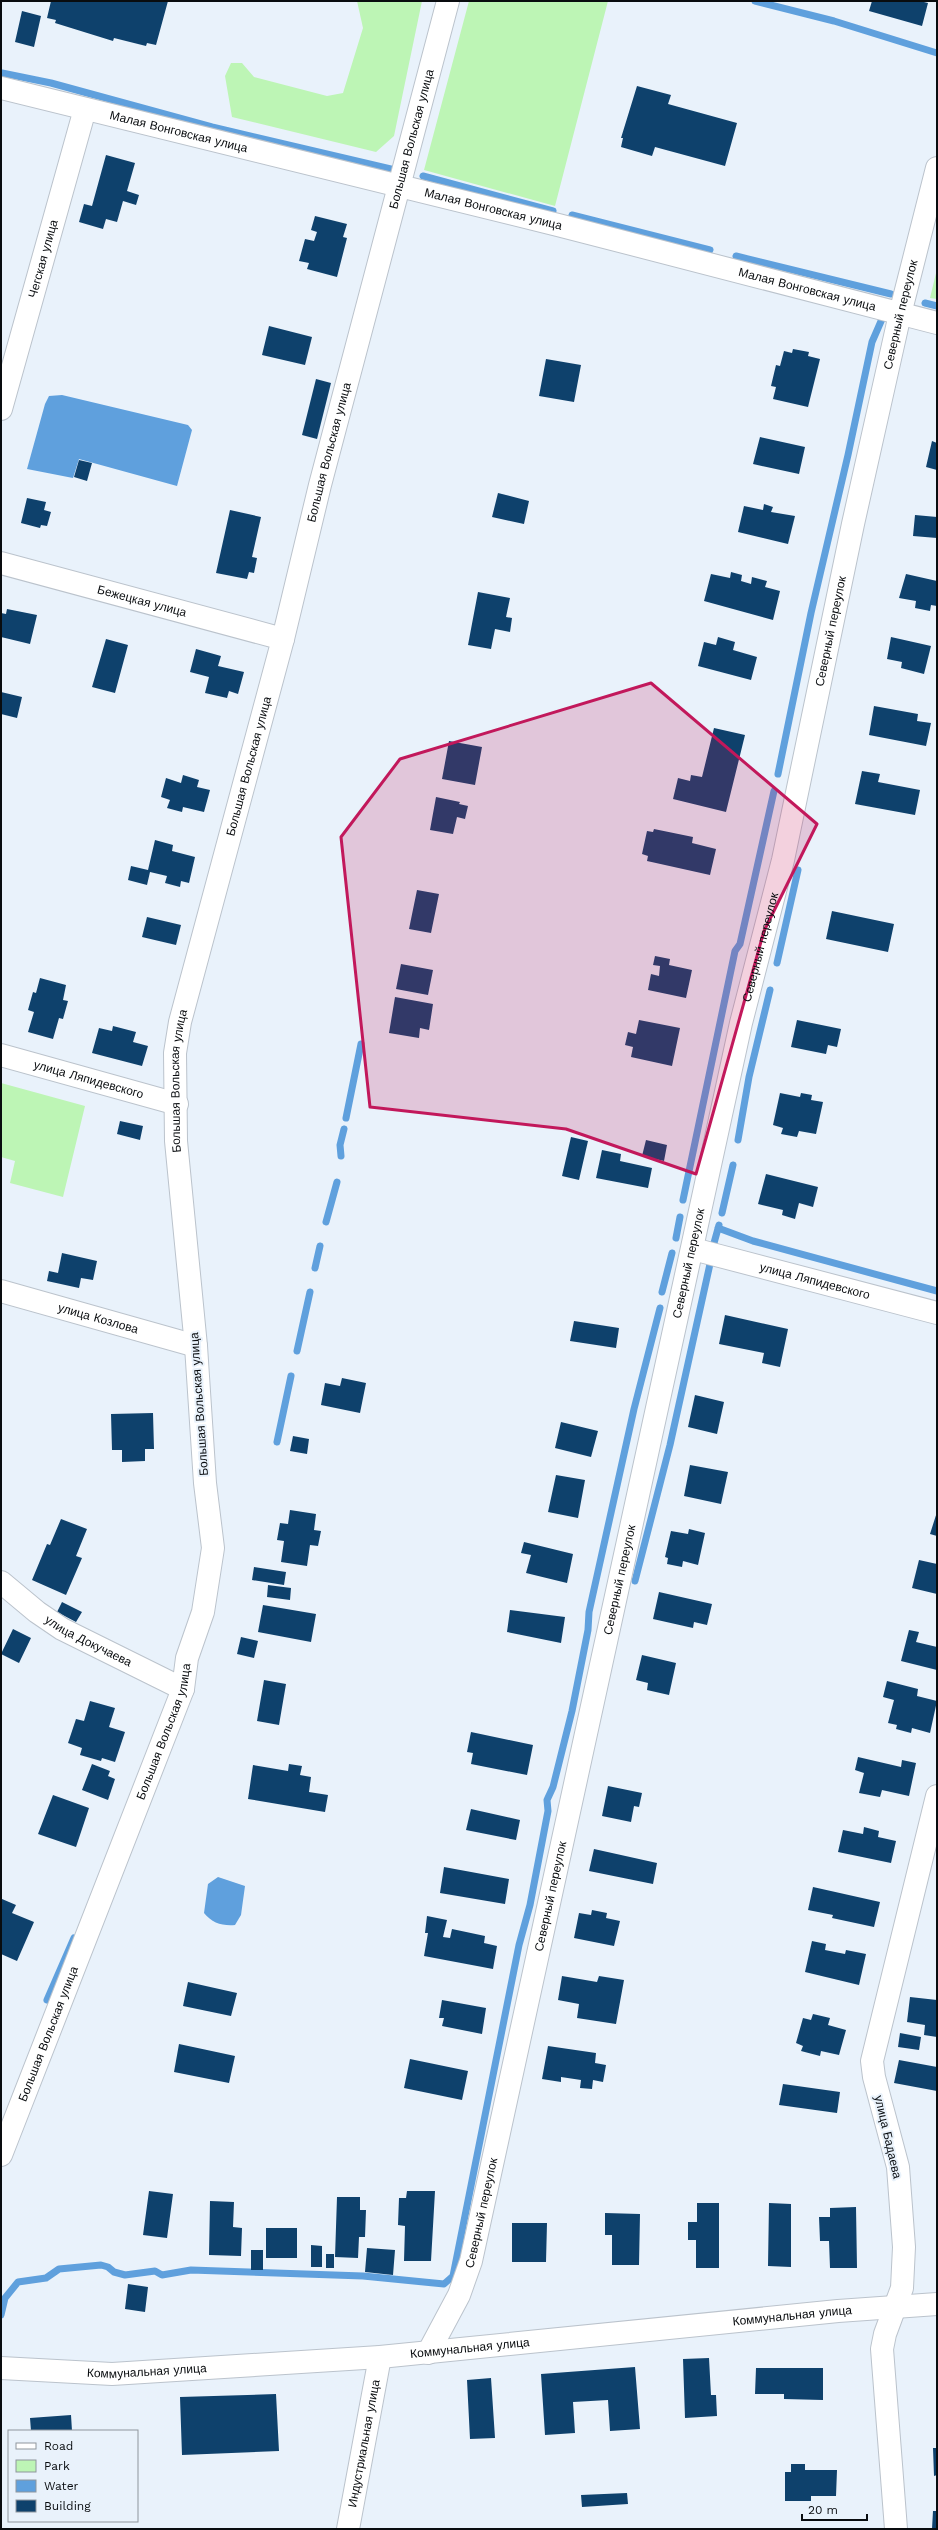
<svg xmlns="http://www.w3.org/2000/svg" width="938" height="2530" viewBox="0 0 938 2530" font-family="'Work Sans',sans-serif">
<style>
.green{fill:#bdf5b5}
.water{fill:#5fa0dd}
.lines{fill:none;stroke-linecap:round;stroke-linejoin:round}
.stream{stroke:#5fa0dd;stroke-width:7}
.building{fill:#0e416c}
.minor-casing{stroke:#bbc3cc;stroke-width:24}
.minor{stroke:#fff;stroke-width:22}
.marked{fill:#c2185b;fill-opacity:0.2;stroke:#c2185b;stroke-width:3;stroke-linejoin:round}
.labels{text-anchor:middle;stroke-width:4;stroke-linejoin:round;paint-order:stroke}
.street-label{font-size:12px;fill:#090c0f;stroke:#e9f2fb}
</style>
<rect width="100%" height="100%" fill="#e9f2fb"/>
<!-- green -->
<path class="green" d="M 357,1 L 422,1 L 394,136 L 376,152 L 232,117 L 225,76 L 231,63 L 242,63 L 254,77 L 327,96 L 343,93 L 363,28 Z
M 469,1 L 608,1 L 555,206 L 424,170 Z
M 937,269 L 937,299 L 930,298 Z
M 1,1083 L 85,1106 L 63,1197 L 10,1183 L 15,1161 L 1,1157 Z"/>
<!-- water -->
<path class="water" d="M 62,395 L 188,425 L 192,430 L 177,486 L 79,459 L 73,478 L 27,469 L 45,404 L 49,396 Z
M 218,1877 L 245,1886 L 241,1915 L 235,1925 C 222,1926 212,1923 204,1913 L 208,1884 Z"/>
<g class="lines">
<!-- stream -->
<path class="stream" d="M 755,1 L 834,21 L 937,53
M 2,73 L 51,83 L 212,127 L 395,170
M 423,176 L 553,211
M 572,215 L 710,250
M 736,256 L 891,294
M 925,303 L 937,306
M 778,774 L 811,613 L 848,455 L 872,342 L 882,319
M 777,963 L 798,870
M 346,1118 L 361,1044
M 738,1140 L 749,1077 L 770,990
M 341,1156 L 340,1145 L 344,1129
M 683,1200 L 735,951 L 740,944 L 774,791
M 722,1213 L 733,1165
M 326,1222 L 337,1182
M 718,1228 L 753,1241 L 937,1291
M 676,1238 L 680,1217
M 714,1243 L 719,1225
M 315,1268 L 320,1246
M 662,1292 L 672,1253
M 297,1351 L 310,1292
M 277,1442 L 291,1376
M 635,1581 L 670,1445 L 710,1264
M 47,2000 L 74,1938
M 1,2315 L 5,2298 L 18,2282 L 46,2278 L 59,2269 L 101,2265 L 108,2267 L 114,2272 L 125,2275 L 155,2271 L 162,2275 L 191,2270 L 363,2276 L 444,2284 L 453,2276 L 519,1945 L 530,1905 L 548,1811 L 547,1800 L 553,1787 L 572,1711 L 588,1630 L 589,1612 L 634,1409 L 660,1308"/>
</g>
<!-- building -->
<path class="building" d="M 51,1 L 168,1 L 156,45 L 147,43 L 146,46 L 114,38 L 113,41 L 55,23 L 56,20 L 47,18 Z
M 872,1 L 920,1 L 928,3 L 922,26 L 869,11 Z
M 22,11 L 41,16 L 34,47 L 15,42 Z
M 637,86 L 671,95 L 668,104 L 737,123 L 725,166 L 655,147 L 652,156 L 621,147 L 623,138 L 621,138 Z
M 106,155 L 135,163 L 127,191 L 139,195 L 136,205 L 123,201 L 117,222 L 106,219 L 103,229 L 79,222 L 84,204 L 92,206 Z
M 315,216 L 347,224 L 343,237 L 347,238 L 337,277 L 307,269 L 309,263 L 299,261 L 305,239 L 314,241 L 317,232 L 311,230 Z
M 269,326 L 312,337 L 305,365 L 262,355 Z
M 793,349 L 809,352 L 808,356 L 820,359 L 808,407 L 773,399 L 776,387 L 771,386 L 776,365 L 780,366 L 784,351 L 792,353 Z
M 546,359 L 581,365 L 574,402 L 539,396 Z
M 316,379 L 331,383 L 317,439 L 302,435 Z
M 760,437 L 805,447 L 799,474 L 753,464 Z
M 932,441 L 937,443 L 937,470 L 926,467 Z
M 79,460 L 92,463 L 87,481 L 74,477 Z
M 498,493 L 529,501 L 524,524 L 492,517 Z
M 27,498 L 46,502 L 44,510 L 51,512 L 47,526 L 41,525 L 40,528 L 21,523 Z
M 764,504 L 773,507 L 771,512 L 795,516 L 788,544 L 738,532 L 744,506 L 763,510 Z
M 230,510 L 261,517 L 252,557 L 257,558 L 254,573 L 249,572 L 247,579 L 216,573 Z
M 915,515 L 937,517 L 937,538 L 913,536 Z
M 731,572 L 742,575 L 741,581 L 751,584 L 752,577 L 767,581 L 765,587 L 780,591 L 773,620 L 704,601 L 711,574 L 730,578 Z
M 906,574 L 937,581 L 937,606 L 931,605 L 930,611 L 915,608 L 916,601 L 899,598 Z
M 478,592 L 510,598 L 506,617 L 512,618 L 510,632 L 495,629 L 491,649 L 468,645 Z
M 7,609 L 37,615 L 30,644 L 1,637 L 1,613 L 6,614 Z
M 718,637 L 735,642 L 733,650 L 757,657 L 751,680 L 698,666 L 704,642 L 716,645 Z
M 891,637 L 931,646 L 924,674 L 901,668 L 902,662 L 887,659 Z
M 106,639 L 128,645 L 115,693 L 92,687 Z
M 196,649 L 221,656 L 218,666 L 244,672 L 238,694 L 229,691 L 227,698 L 205,693 L 209,677 L 190,672 Z
M 1,692 L 22,697 L 17,718 L 1,714 Z
M 874,706 L 918,714 L 917,721 L 931,723 L 926,746 L 869,735 Z
M 714,728 L 745,735 L 726,812 L 673,799 L 678,778 L 690,781 L 691,775 L 702,777 Z
M 449,741 L 482,747 L 475,785 L 442,779 Z
M 862,771 L 880,774 L 878,782 L 920,790 L 915,815 L 855,804 Z
M 183,775 L 199,780 L 197,787 L 210,790 L 204,812 L 183,807 L 182,812 L 167,808 L 170,800 L 161,797 L 166,778 L 181,783 Z
M 436,797 L 460,802 L 459,804 L 468,806 L 465,819 L 457,817 L 453,834 L 430,830 Z
M 654,829 L 693,837 L 692,843 L 716,849 L 710,875 L 647,861 L 648,856 L 642,854 L 647,831 L 653,832 Z
M 155,840 L 173,845 L 172,851 L 195,857 L 189,883 L 181,881 L 180,887 L 165,883 L 167,876 L 150,872 L 147,885 L 128,880 L 131,866 L 148,870 Z
M 417,890 L 439,894 L 431,933 L 409,929 Z
M 832,911 L 894,924 L 888,952 L 826,939 Z
M 147,917 L 181,925 L 176,945 L 142,937 Z
M 655,956 L 670,959 L 669,965 L 692,970 L 686,998 L 648,990 L 651,974 L 659,976 L 660,966 L 653,965 Z
M 401,964 L 433,970 L 428,995 L 396,989 Z
M 40,978 L 66,985 L 63,1000 L 68,1001 L 63,1019 L 59,1018 L 53,1039 L 28,1032 L 34,1012 L 28,1010 L 33,992 L 36,993 Z
M 395,997 L 433,1004 L 429,1030 L 420,1028 L 419,1038 L 389,1033 Z
M 639,1020 L 680,1028 L 672,1066 L 631,1057 L 633,1047 L 625,1045 L 628,1032 L 636,1034 Z
M 797,1020 L 841,1029 L 837,1047 L 828,1045 L 826,1054 L 791,1047 Z
M 113,1026 L 136,1032 L 133,1042 L 148,1046 L 142,1066 L 92,1053 L 99,1028 L 112,1031 Z
M 780,1093 L 800,1097 L 801,1093 L 812,1095 L 811,1100 L 823,1102 L 816,1134 L 799,1131 L 797,1137 L 781,1134 L 783,1128 L 773,1125 Z
M 120,1121 L 143,1126 L 140,1140 L 117,1134 Z
M 571,1137 L 588,1141 L 579,1180 L 562,1176 Z
M 646,1140 L 667,1145 L 664,1161 L 642,1156 Z
M 602,1150 L 621,1154 L 620,1161 L 652,1168 L 648,1188 L 596,1178 Z
M 766,1174 L 818,1187 L 813,1207 L 799,1203 L 795,1219 L 782,1215 L 783,1210 L 758,1204 Z
M 62,1253 L 97,1261 L 93,1280 L 81,1278 L 79,1288 L 47,1281 L 49,1271 L 58,1273 Z
M 725,1315 L 788,1329 L 780,1367 L 762,1363 L 764,1353 L 719,1344 Z
M 574,1321 L 619,1328 L 616,1348 L 570,1341 Z
M 342,1378 L 366,1383 L 360,1413 L 321,1405 L 325,1383 L 340,1386 Z
M 695,1395 L 724,1402 L 717,1434 L 688,1427 Z
M 153,1413 L 154,1449 L 145,1449 L 145,1461 L 122,1462 L 122,1450 L 112,1450 L 111,1414 Z
M 561,1422 L 598,1431 L 591,1457 L 555,1448 Z
M 293,1436 L 309,1439 L 307,1454 L 290,1451 Z
M 690,1465 L 728,1472 L 721,1504 L 684,1496 Z
M 556,1475 L 585,1480 L 578,1518 L 548,1512 Z
M 290,1510 L 316,1514 L 314,1530 L 321,1531 L 318,1546 L 310,1545 L 307,1566 L 281,1562 L 284,1541 L 277,1540 L 280,1523 L 288,1524 Z
M 937,1512 L 937,1536 L 930,1534 Z
M 61,1519 L 87,1529 L 76,1556 L 82,1558 L 66,1595 L 32,1580 L 47,1544 L 50,1545 Z
M 689,1529 L 705,1533 L 698,1565 L 683,1561 L 682,1567 L 667,1564 L 668,1558 L 665,1557 L 671,1531 L 688,1534 Z
M 524,1542 L 573,1554 L 567,1583 L 526,1573 L 531,1555 L 521,1553 Z
M 919,1560 L 937,1564 L 937,1594 L 912,1588 Z
M 254,1567 L 286,1572 L 284,1585 L 252,1580 Z
M 268,1585 L 291,1588 L 290,1600 L 267,1597 Z
M 659,1592 L 712,1604 L 707,1625 L 694,1622 L 693,1628 L 653,1619 Z
M 62,1602 L 82,1612 L 76,1622 L 57,1612 Z
M 263,1605 L 316,1614 L 311,1642 L 258,1632 Z
M 510,1610 L 565,1617 L 561,1643 L 507,1632 Z
M 13,1629 L 31,1638 L 19,1663 L 1,1654 Z
M 909,1630 L 919,1632 L 916,1642 L 937,1647 L 937,1670 L 901,1661 Z
M 241,1637 L 258,1641 L 254,1658 L 237,1654 Z
M 642,1655 L 676,1663 L 669,1695 L 647,1690 L 648,1683 L 636,1680 Z
M 264,1680 L 286,1684 L 279,1725 L 257,1721 Z
M 887,1681 L 918,1689 L 917,1696 L 937,1701 L 930,1733 L 912,1728 L 911,1733 L 896,1729 L 897,1725 L 888,1723 L 894,1700 L 883,1697 Z
M 90,1701 L 115,1708 L 109,1727 L 125,1732 L 115,1762 L 102,1758 L 101,1761 L 80,1755 L 82,1748 L 68,1743 L 76,1719 L 84,1721 Z
M 471,1732 L 533,1745 L 527,1775 L 471,1764 L 473,1753 L 467,1752 Z
M 858,1757 L 901,1767 L 902,1760 L 916,1763 L 909,1796 L 882,1790 L 880,1797 L 859,1793 L 864,1773 L 855,1770 Z
M 92,1764 L 110,1771 L 108,1776 L 115,1779 L 108,1800 L 82,1790 Z
M 289,1764 L 302,1766 L 300,1775 L 311,1777 L 309,1792 L 328,1795 L 325,1812 L 248,1799 L 253,1765 L 288,1771 Z
M 608,1786 L 642,1793 L 639,1807 L 634,1806 L 631,1822 L 602,1816 Z
M 53,1795 L 89,1808 L 76,1847 L 38,1834 Z
M 471,1809 L 520,1820 L 516,1840 L 466,1830 Z
M 864,1827 L 879,1831 L 878,1837 L 896,1841 L 891,1863 L 838,1852 L 843,1830 L 863,1834 Z
M 594,1849 L 657,1863 L 653,1884 L 589,1871 Z
M 444,1867 L 509,1879 L 505,1904 L 440,1893 Z
M 813,1887 L 880,1902 L 874,1927 L 832,1918 L 833,1915 L 808,1910 Z
M 2,1899 L 16,1905 L 12,1913 L 34,1922 L 17,1961 L 1,1954 Z
M 592,1910 L 607,1913 L 606,1918 L 620,1921 L 614,1946 L 574,1938 L 579,1913 L 591,1915 Z
M 427,1916 L 447,1920 L 443,1937 L 450,1938 L 452,1929 L 485,1936 L 484,1943 L 497,1946 L 493,1969 L 424,1956 L 428,1933 L 425,1933 Z
M 812,1941 L 826,1944 L 825,1950 L 845,1954 L 846,1950 L 866,1954 L 859,1985 L 805,1972 Z
M 562,1976 L 597,1982 L 599,1976 L 624,1980 L 616,2024 L 577,2018 L 579,2004 L 558,2000 Z
M 188,1982 L 237,1993 L 231,2016 L 183,2006 Z
M 910,1997 L 937,2000 L 937,2037 L 924,2035 L 925,2025 L 907,2022 Z
M 442,2000 L 486,2008 L 482,2034 L 442,2026 L 444,2018 L 439,2018 Z
M 813,2014 L 830,2018 L 828,2025 L 846,2030 L 839,2055 L 821,2051 L 820,2056 L 801,2051 L 803,2046 L 796,2043 L 803,2018 L 811,2020 Z
M 900,2033 L 921,2037 L 919,2050 L 898,2047 Z
M 179,2044 L 235,2056 L 229,2083 L 174,2072 Z
M 548,2046 L 596,2053 L 595,2063 L 606,2065 L 603,2082 L 593,2080 L 592,2089 L 580,2088 L 581,2080 L 561,2077 L 561,2082 L 542,2079 Z
M 410,2059 L 468,2071 L 462,2100 L 404,2088 Z
M 899,2060 L 937,2067 L 937,2091 L 894,2083 Z
M 783,2084 L 840,2092 L 837,2113 L 779,2105 Z
M 149,2191 L 173,2194 L 167,2238 L 143,2235 Z
M 407,2191 L 435,2191 L 431,2261 L 404,2261 L 405,2226 L 398,2225 L 399,2198 L 406,2198 Z
M 337,2197 L 360,2197 L 360,2210 L 366,2210 L 365,2237 L 359,2237 L 358,2258 L 335,2257 Z
M 210,2201 L 234,2202 L 233,2227 L 242,2228 L 241,2256 L 209,2255 Z
M 697,2203 L 719,2203 L 719,2268 L 696,2268 L 696,2240 L 688,2240 L 688,2222 L 697,2222 Z
M 769,2203 L 791,2204 L 791,2267 L 768,2266 Z
M 856,2207 L 857,2268 L 830,2268 L 829,2241 L 820,2241 L 819,2217 L 830,2217 L 830,2208 Z
M 605,2213 L 640,2214 L 639,2265 L 612,2265 L 612,2235 L 605,2235 Z
M 512,2223 L 547,2223 L 546,2262 L 512,2262 Z
M 266,2228 L 297,2228 L 297,2258 L 266,2258 Z
M 311,2245 L 322,2246 L 322,2267 L 311,2267 Z
M 367,2248 L 395,2250 L 393,2275 L 365,2272 Z
M 251,2250 L 263,2250 L 263,2270 L 251,2270 Z
M 326,2254 L 334,2254 L 334,2268 L 326,2268 Z
M 128,2284 L 148,2287 L 145,2312 L 125,2309 Z
M 709,2358 L 711,2395 L 716,2395 L 717,2416 L 685,2418 L 683,2359 Z
M 635,2367 L 640,2429 L 610,2431 L 608,2400 L 573,2402 L 575,2433 L 545,2435 L 541,2374 Z
M 756,2368 L 823,2368 L 823,2400 L 784,2399 L 784,2394 L 755,2394 Z
M 491,2378 L 495,2438 L 470,2439 L 467,2380 Z
M 276,2394 L 279,2451 L 182,2455 L 180,2397 Z
M 71,2415 L 72,2431 L 31,2431 L 30,2418 Z
M 933,2448 L 937,2448 L 937,2475 L 934,2476 Z
M 791,2464 L 805,2464 L 805,2470 L 837,2470 L 836,2496 L 811,2496 L 811,2501 L 785,2501 L 785,2472 L 791,2472 Z
M 627,2493 L 628,2504 L 582,2507 L 581,2495 Z
M 933,2511 L 937,2511 L 937,2529 L 932,2529 Z"/>
<g class="lines">
<!-- minor casing -->
<g class="minor-casing">
<g id="minor">
<path id="s1" d="M 1,88 L 558,225 L 937,323"/>
<path id="s2" d="M 1,409 L 85,109"/>
<path id="s3" d="M 1,563 L 283,639"/>
<path id="s4" d="M 1,1055 L 177,1104"/>
<path id="s5" d="M 693,1249 L 937,1313"/>
<path id="s6" d="M 1,1291 L 196,1346"/>
<path id="s7" d="M 1,1582 L 37,1612 L 62,1629 L 183,1689"/>
<path id="s8" d="M 1,2155 L 183,1689 L 187,1658 L 203,1612 L 213,1548 L 205,1483 L 196,1346 L 176,1141 L 175,1053 L 180,1022 L 283,639 L 320,485 L 448,1"/>
<path id="s9" d="M 428,2353 L 459,2295 L 471,2261 L 741,1023 L 783,860 L 853,524 L 900,314 L 937,168"/>
<path id="s10" d="M 1,2368 L 112,2374 L 380,2357 L 838,2311 L 937,2304"/>
<path id="s11" d="M 348,2529 L 380,2357"/>
<path d="M 896,2529 L 882,2349 L 885,2334 L 902,2288 L 904,2247 L 898,2167 L 874,2077 L 872,2061 L 937,1796"/>
</g>
</g>
<!-- minor -->
<use href="#minor" class="minor"/>
</g>
<!-- marked area -->
<path class="marked" d="M 651,683 L 817,824 L 764,931 L 696,1174 L 566,1129 L 370,1107 L 341,837 L 400,759 Z"/>
<g class="labels">
<!-- street labels -->
<g class="street-label">
<text dy="4" stroke="none"><textPath href="#s1" startOffset="183">Малая Вонговская улица</textPath></text>
<text dy="4" stroke="none"><textPath href="#s8" startOffset="2086">Большая Вольская улица</textPath></text>
<text dy="4" stroke="none"><textPath href="#s1" startOffset="507">Малая Вонговская улица</textPath></text>
<text dy="4" stroke="none"><textPath href="#s2" startOffset="156">Чегская улица</textPath></text>
<text dy="4" stroke="none"><textPath href="#s1" startOffset="831">Малая Вонговская улица</textPath></text>
<text dy="4" stroke="none"><textPath href="#s9" startOffset="2095">Северный переулок</textPath></text>
<text dy="4" stroke="none"><textPath href="#s8" startOffset="1762">Большая Вольская улица</textPath></text>
<text dy="4" stroke="none"><textPath href="#s3" startOffset="146">Бежецкая улица</textPath></text>
<text dy="4" stroke="none"><textPath href="#s9" startOffset="1771">Северный переулок</textPath></text>
<text dy="4" stroke="none"><textPath href="#s8" startOffset="1438">Большая Вольская улица</textPath></text>
<text dy="4" stroke="none"><textPath href="#s9" startOffset="1447">Северный переулок</textPath></text>
<text dy="4" stroke="none"><textPath href="#s4" startOffset="91">улица Ляпидевского</textPath></text>
<text dy="4" stroke="none"><textPath href="#s8" startOffset="1114">Большая Вольская улица</textPath></text>
<text dy="4" stroke="none"><textPath href="#s9" startOffset="1123">Северный переулок</textPath></text>
<text dy="4" stroke="none"><textPath href="#s5" startOffset="126">улица Ляпидевского</textPath></text>
<text dy="4" stroke="none"><textPath href="#s6" startOffset="101">улица Козлова</textPath></text>
<text transform="translate(199 1404) rotate(-94)" y="4">Большая Вольская улица</text>
<text dy="4" stroke="none"><textPath href="#s9" startOffset="799">Северный переулок</textPath></text>
<text dy="4" stroke="none"><textPath href="#s7" startOffset="106">улица Докучаева</textPath></text>
<text dy="4" stroke="none"><textPath href="#s8" startOffset="454">Большая Вольская улица</textPath></text>
<text dy="4" stroke="none"><textPath href="#s9" startOffset="475">Северный переулок</textPath></text>
<text dy="4" stroke="none"><textPath href="#s8" startOffset="130">Большая Вольская улица</textPath></text>
<text transform="translate(888 2137) rotate(77)" y="4">улица Бадаева</text>
<text dy="4" stroke="none"><textPath href="#s9" startOffset="151">Северный переулок</textPath></text>
<text dy="4" stroke="none"><textPath href="#s10" startOffset="794">Коммунальная улица</textPath></text>
<text dy="4" stroke="none"><textPath href="#s10" startOffset="470">Коммунальная улица</textPath></text>
<text dy="4" stroke="none"><textPath href="#s10" startOffset="146">Коммунальная улица</textPath></text>
<text dy="4" stroke="none"><textPath href="#s11" startOffset="87">Индустриальная улица</textPath></text>
</g>
</g>
<!-- border -->
<rect width="938" height="2530" fill="none" stroke="#090c0f" stroke-width="4"/>
<!-- legend -->
<rect x="8" y="2430" width="130" height="92" fill="#e9f2fb" stroke="#8f969d"/>
<rect x="16" y="2443" width="20" height="6" fill="#ffffff" stroke="#8f969d"/>
<text x="44" y="2450" font-size="12" fill="#090c0f">Road</text>
<rect x="16" y="2460" width="20" height="12" fill="#bdf5b5" stroke="#8f969d"/>
<text x="44" y="2470" font-size="12" fill="#090c0f">Park</text>
<rect x="16" y="2480" width="20" height="12" fill="#5fa0dd" stroke="#8f969d"/>
<text x="44" y="2490" font-size="12" fill="#090c0f">Water</text>
<rect x="16" y="2500" width="20" height="12" fill="#0e416c" stroke="#8f969d"/>
<text x="44" y="2510" font-size="12" fill="#090c0f">Building</text>
<!-- scale -->
<path d="M802 2514v6h65v-6" fill="none" stroke="#090c0f" stroke-width="2"/>
<text x="808" y="2514" font-size="12" fill="#090c0f" stroke="#e9f2fb" stroke-width="3" paint-order="stroke">20 m</text>
</svg>
